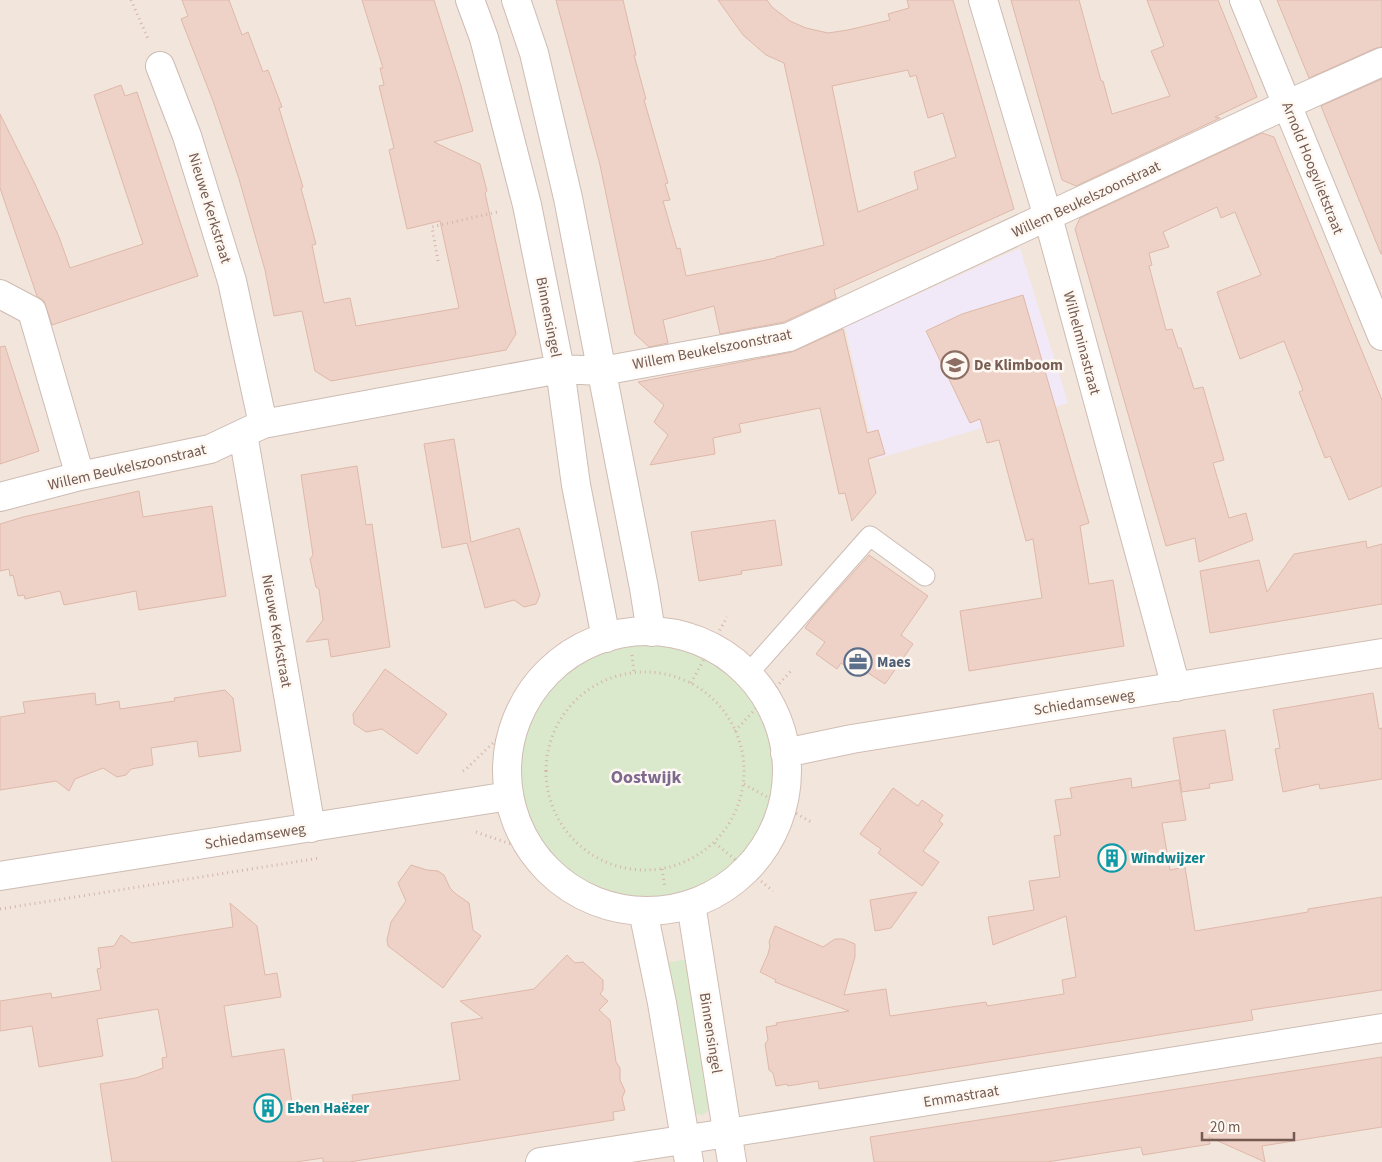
<svg xmlns="http://www.w3.org/2000/svg" width="1382" height="1162" viewBox="0 0 1382 1162" font-family="'Source Sans 3',sans-serif">
<style>
.residential{fill:#f2e5dc}
.education{fill:#f1e9f8}
.green{fill:#dae8cc}
.building{fill:#eed2c7;stroke:#dfb8a9;fill-rule:evenodd}
.lines{fill:none;stroke-linecap:round;stroke-linejoin:round}
.lane-casing{stroke:#cdbcb3;stroke-width:21}
.street-casing{stroke:#cdbcb3;stroke-width:30}
.secondary-casing{stroke:#d2bdb3;stroke-width:30}
.path{stroke:#d3b5aa;stroke-width:3;stroke-dasharray:1 4;stroke-linecap:butt}
.lane{stroke:#fff;stroke-width:19}
.street{stroke:#fff;stroke-width:28}
.secondary{stroke:#fff;stroke-width:28}
.labels{text-anchor:middle;stroke-width:5;stroke-linejoin:round;paint-order:stroke}
.street-label{font-size:15px;fill:#755a51;stroke:#fef8f3}
.education-label{font-size:15px;font-weight:bold;fill:#785e54;stroke:#fef8f3;text-anchor:start}
.service-label{font-size:15px;font-weight:bold;fill:#4e5e75;stroke:#fef8f3;text-anchor:start}
.culture-label{font-size:15px;font-weight:bold;fill:#0d838f;stroke:#fef8f3;text-anchor:start}
.quarter-label{font-size:18px;font-weight:bold;fill:#7e698f;stroke:#fef8f3}
</style>
<rect width="100%" height="100%" fill="#fbf4ed"/>
<!-- residential -->
<path class="residential" d="M 0,0 L 1382,0 L 1382,1162 L 0,1162 Z"/>
<!-- education -->
<path class="education" d="M 1020,248 L 1068,403 L 876,459 L 845,327 Z"/>
<!-- green -->
<path class="green" d="M519 771a127 127 0 1 1 254 0a127 127 0 1 1-254 0Z
M 690,959 L 711,1109 L 702,1115 L 693,1113 L 664,963 Z"/>
<!-- building -->
<path class="building" d="M 182,0 L 229,0 L 242,35 L 248,32 L 263,72 L 268,70 L 282,107 L 279,108 L 303,187 L 301,188 L 316,244 L 312,245 L 324,303 L 350,298 L 356,326 L 459,308 L 440,221 L 407,229 L 389,150 L 394,148 L 379,86 L 384,85 L 380,68 L 383,68 L 362,0 L 434,0 L 461,86 L 473,131 L 434,142 L 480,164 L 487,191 L 485,193 L 516,334 L 506,350 L 331,381 L 315,371 L 302,311 L 274,316 L 265,270 L 239,179 L 213,101 L 181,19 L 188,16 Z
M 556,0 L 623,0 L 636,55 L 634,55 L 646,99 L 644,100 L 668,183 L 665,184 L 670,200 L 663,201 L 677,249 L 680,248 L 686,276 L 776,258 L 776,257 L 824,245 L 784,63 L 766,55 L 743,35 L 718,0 L 767,0 L 772,7 L 790,21 L 806,28 L 828,33 L 848,30 L 890,20 L 888,14 L 909,8 L 907,0 L 953,0 L 1014,209 L 834,290 L 836,298 L 784,322 L 720,334 L 714,306 L 663,320 L 668,343 L 649,347 L 635,334 L 600,165 ZM 908,70 L 910,77 L 916,75 L 928,118 L 943,113 L 956,157 L 914,172 L 918,189 L 858,212 L 832,86 Z
M 1011,0 L 1079,0 L 1101,81 L 1103,81 L 1112,114 L 1170,96 L 1151,51 L 1164,46 L 1147,0 L 1218,0 L 1257,97 L 1215,117 L 1220,118 L 1076,186 L 1062,180 Z
M 1277,0 L 1382,0 L 1382,47 L 1376,48 L 1309,78 Z
M 1382,79 L 1382,254 L 1381,254 L 1321,106 Z
M 121,85 L 125,96 L 137,92 L 198,276 L 52,325 L 44,301 L 37,296 L 0,188 L 0,114 L 34,182 L 59,237 L 70,268 L 143,244 L 94,95 Z
M 1262,133 L 1274,137 L 1382,400 L 1382,486 L 1349,500 L 1330,456 L 1325,458 L 1299,392 L 1303,390 L 1284,341 L 1240,359 L 1217,292 L 1261,275 L 1235,212 L 1221,218 L 1217,207 L 1163,232 L 1169,247 L 1149,253 L 1152,265 L 1149,266 L 1166,330 L 1172,329 L 1178,348 L 1181,348 L 1194,389 L 1203,387 L 1224,460 L 1213,463 L 1229,518 L 1246,513 L 1253,540 L 1199,562 L 1195,538 L 1166,546 L 1075,229 L 1080,218 Z
M 1023,295 L 1089,523 L 1080,526 L 1089,584 L 1113,580 L 1124,646 L 969,671 L 960,611 L 1042,598 L 1033,539 L 1026,541 L 999,440 L 987,443 L 980,419 L 970,423 L 926,331 L 962,314 Z
M 843,329 L 867,433 L 878,430 L 885,454 L 868,459 L 876,493 L 852,521 L 845,493 L 839,494 L 820,408 L 739,424 L 741,432 L 713,438 L 715,454 L 650,465 L 668,435 L 654,422 L 664,405 L 638,382 L 792,352 Z
M 5,346 L 39,451 L 0,464 L 0,347 Z
M 454,439 L 471,542 L 519,528 L 540,595 L 536,604 L 524,607 L 514,600 L 485,608 L 467,543 L 442,548 L 424,444 Z
M 357,466 L 366,525 L 372,524 L 390,647 L 331,657 L 328,639 L 306,642 L 323,620 L 319,589 L 316,587 L 310,559 L 313,555 L 301,475 Z
M 139,491 L 143,517 L 212,506 L 226,596 L 139,610 L 136,591 L 64,605 L 60,591 L 25,599 L 24,595 L 18,596 L 13,575 L 10,576 L 9,569 L 0,571 L 0,524 L 23,517 Z
M 775,520 L 782,565 L 741,571 L 742,574 L 699,581 L 691,532 Z
M 1366,541 L 1367,548 L 1382,544 L 1382,604 L 1210,633 L 1200,571 L 1259,560 L 1267,592 L 1294,554 Z
M 869,555 L 928,596 L 901,635 L 913,644 L 885,684 L 865,671 L 861,677 L 841,663 L 837,669 L 816,654 L 825,642 L 805,628 L 814,616 Z
M 385,669 L 447,714 L 417,754 L 382,729 L 366,732 L 354,724 L 353,714 Z
M 225,690 L 233,698 L 241,751 L 199,757 L 197,741 L 151,748 L 153,765 L 131,769 L 126,775 L 117,777 L 103,768 L 75,779 L 69,791 L 56,781 L 0,790 L 0,717 L 25,713 L 23,702 L 95,693 L 96,705 L 119,701 L 120,709 L 175,701 L 174,698 Z
M 1373,693 L 1379,729 L 1382,728 L 1382,779 L 1320,789 L 1319,784 L 1283,792 L 1275,749 L 1280,748 L 1273,710 Z
M 1225,730 L 1233,780 L 1209,784 L 1210,788 L 1182,792 L 1173,738 Z
M 1131,778 L 1132,788 L 1179,780 L 1186,820 L 1162,823 L 1170,870 L 1185,867 L 1195,931 L 1308,912 L 1308,909 L 1382,897 L 1382,990 L 1251,1010 L 1253,1020 L 819,1089 L 818,1081 L 788,1086 L 787,1084 L 776,1086 L 773,1073 L 769,1070 L 768,1063 L 765,1044 L 768,1040 L 766,1027 L 777,1025 L 776,1023 L 849,1011 L 775,982 L 776,980 L 760,972 L 768,954 L 770,946 L 769,942 L 775,926 L 823,947 L 835,939 L 843,939 L 855,944 L 855,957 L 844,995 L 886,989 L 890,1016 L 986,1002 L 987,1006 L 1064,994 L 1062,980 L 1076,977 L 1066,916 L 993,945 L 988,917 L 1034,910 L 1029,881 L 1060,877 L 1054,836 L 1061,835 L 1055,800 L 1072,798 L 1070,788 Z
M 893,788 L 918,806 L 922,800 L 943,815 L 939,821 L 943,824 L 923,851 L 939,862 L 922,886 L 878,853 L 881,849 L 860,834 Z
M 411,865 L 427,870 L 438,871 L 444,875 L 450,888 L 456,894 L 469,903 L 473,930 L 481,936 L 443,988 L 388,946 L 387,940 L 391,922 L 406,901 L 398,883 Z
M 917,892 L 891,928 L 875,931 L 870,900 Z
M 230,903 L 257,926 L 265,975 L 277,973 L 281,997 L 224,1006 L 232,1057 L 284,1049 L 293,1110 L 353,1101 L 352,1095 L 460,1080 L 451,1023 L 483,1018 L 460,1001 L 534,989 L 567,955 L 575,963 L 583,962 L 603,980 L 603,990 L 600,994 L 608,1001 L 599,1010 L 610,1020 L 616,1062 L 620,1068 L 620,1080 L 625,1091 L 622,1098 L 625,1110 L 613,1112 L 614,1120 L 349,1162 L 323,1162 L 323,1158 L 296,1162 L 112,1162 L 100,1084 L 136,1078 L 163,1068 L 162,1058 L 167,1057 L 158,1009 L 97,1019 L 103,1056 L 39,1067 L 32,1026 L 0,1031 L 0,1001 L 51,993 L 52,998 L 101,990 L 97,969 L 101,968 L 98,948 L 114,946 L 121,935 L 132,943 L 233,927 Z
M 1382,1057 L 1382,1127 L 1262,1146 L 1265,1162 L 1209,1137 L 1210,1144 L 1143,1155 L 1141,1147 L 1047,1162 L 874,1162 L 870,1137 Z"/>
<g class="lines">
<!-- lane casing -->
<g class="lane-casing">
<path id="lane" d="M 747,675 L 870,536 L 925,576"/>
</g>
<!-- street casing -->
<g class="street-casing">
<path id="street" d="M 470,0 L 484,38 L 527,205 L 560,369 L 576,485 L 606,638
M 516,0 L 534,53 L 568,198 L 644,588 L 651,632
M 983,0 L 1048,217 L 1176,687
M 1244,0 L 1382,336
M 160,66 L 187,136 L 232,281 L 263,424
M 0,294 L 32,311 L 80,476
M 243,434 L 311,828
M 0,497 L 80,476 L 210,449 L 263,424 L 560,369 L 602,371 L 789,337 L 1286,105 L 1382,62
M 0,876 L 509,796
M 540,1162 L 753,1129 L 1382,1028"/>
</g>
<!-- secondary casing -->
<g class="secondary-casing">
<path id="secondary" d="M507 771a140 140 0 1 1 280 0a140 140 0 1 1-280 0Z
M 785,753 L 852,739 L 1382,653
M 691,904 L 732,1162
M 643,911 L 662,1003 L 689,1162"/>
</g>
<!-- path -->
<path class="path" d="M 131,0 L 149,41
M 438,261 L 432,227 L 497,212
M 632,655 L 634,672
M546 771a99 99 0 1 1 198 0a99 99 0 1 1-198 0Z
M 691,683 L 727,617
M 735,731 L 791,671
M 463,771 L 465,770 L 517,720
M 744,784 L 813,823
M 476,832 L 531,851
M 715,843 L 773,891
M 662,869 L 665,888
M 0,909 L 320,858"/>
<!-- lane -->
<use href="#lane" class="lane"/>
<!-- street -->
<use href="#street" class="street"/>
<!-- secondary -->
<use href="#secondary" class="secondary"/>
</g>
<!-- icons -->
<defs>
<g id="school-ring" transform="scale(1.4375)"><circle r="9.5" fill="#fef8f3" stroke="#8d6e63" stroke-width="1.5"/><path d="M0-5L7-2L0 1L-7-2ZM-4 1L0 2.5L4 1V4Q0 6-4 4Z" fill="#8d6e63"/></g>
<g id="office-ring" transform="scale(1.4375)"><circle r="9.5" fill="#fef8f3" stroke="#5c6f8a" stroke-width="1.5"/><path d="M-6-3h4V-5.5h4V-3h4V5H-6ZM-1-4.5V-3h2v-1.5ZM-6 0V1H6V0Z" fill="#5c6f8a"/></g>
<g id="building-ring" transform="scale(1.4375)"><circle r="9.5" fill="#fef8f3" stroke="#0f9aa8" stroke-width="1.5"/><path d="M-4-6H4V6H1V3H-1V6H-4ZM-2.5-4.3h1.7v1.8h-1.7ZM.8-4.3h1.7v1.8H.8ZM-2.5-1h1.7V.8h-1.7ZM.8-1h1.7V.8H.8Z" fill="#0f9aa8"/></g>
</defs>
<g fill-rule="evenodd">
<use href="#school-ring" x="955" y="365"/>
<use href="#office-ring" x="858" y="662"/>
<use href="#building-ring" x="1112" y="858"/>
<use href="#building-ring" x="268" y="1108"/>
</g>
<g class="labels">
<!-- street labels -->
<g class="street-label">
<text transform="translate(1313 168) rotate(68)" y="5">Arnold Hoogvlietstraat</text>
<text transform="translate(1086 199) rotate(-25)" y="5">Willem Beukelszoonstraat</text>
<text transform="translate(210 208) rotate(73)" y="5">Nieuwe Kerkstraat</text>
<text transform="translate(549 317) rotate(79)" y="5">Binnensingel</text>
<text transform="translate(1082 343) rotate(75)" y="5">Wilhelminastraat</text>
<text transform="translate(712 349) rotate(-11)" y="5">Willem Beukelszoonstraat</text>
<text transform="translate(127 467) rotate(-13)" y="5">Willem Beukelszoonstraat</text>
<text transform="translate(277 631) rotate(80)" y="5">Nieuwe Kerkstraat</text>
<text transform="translate(1084 702) rotate(-9)" y="5">Schiedamseweg</text>
<text transform="translate(255 836) rotate(-9)" y="5">Schiedamseweg</text>
<text transform="translate(711 1033) rotate(81)" y="5">Binnensingel</text>
<text transform="translate(961 1096) rotate(-9)" y="5">Emmastraat</text>
</g>
<!-- education labels -->
<g class="education-label">
<text x="974" y="370">De Klimboom</text>
</g>
<!-- service labels -->
<g class="service-label">
<text x="877" y="667">Maes</text>
</g>
<!-- culture labels -->
<g class="culture-label">
<text x="1131" y="863">Windwijzer</text>
<text x="287" y="1113">Eben Haëzer</text>
</g>
<!-- quarter labels -->
<g class="quarter-label">
<text x="646" y="783">Oostwijk</text>
</g>
</g>
<!-- scale -->
<path d="M1202 1132v8h92v-8" fill="none" stroke="#755a51" stroke-width="2.5"/>
<text x="1210" y="1132" font-size="15" fill="#755a51" stroke="#fef8f3" stroke-width="4" paint-order="stroke">20 m</text>
</svg>
